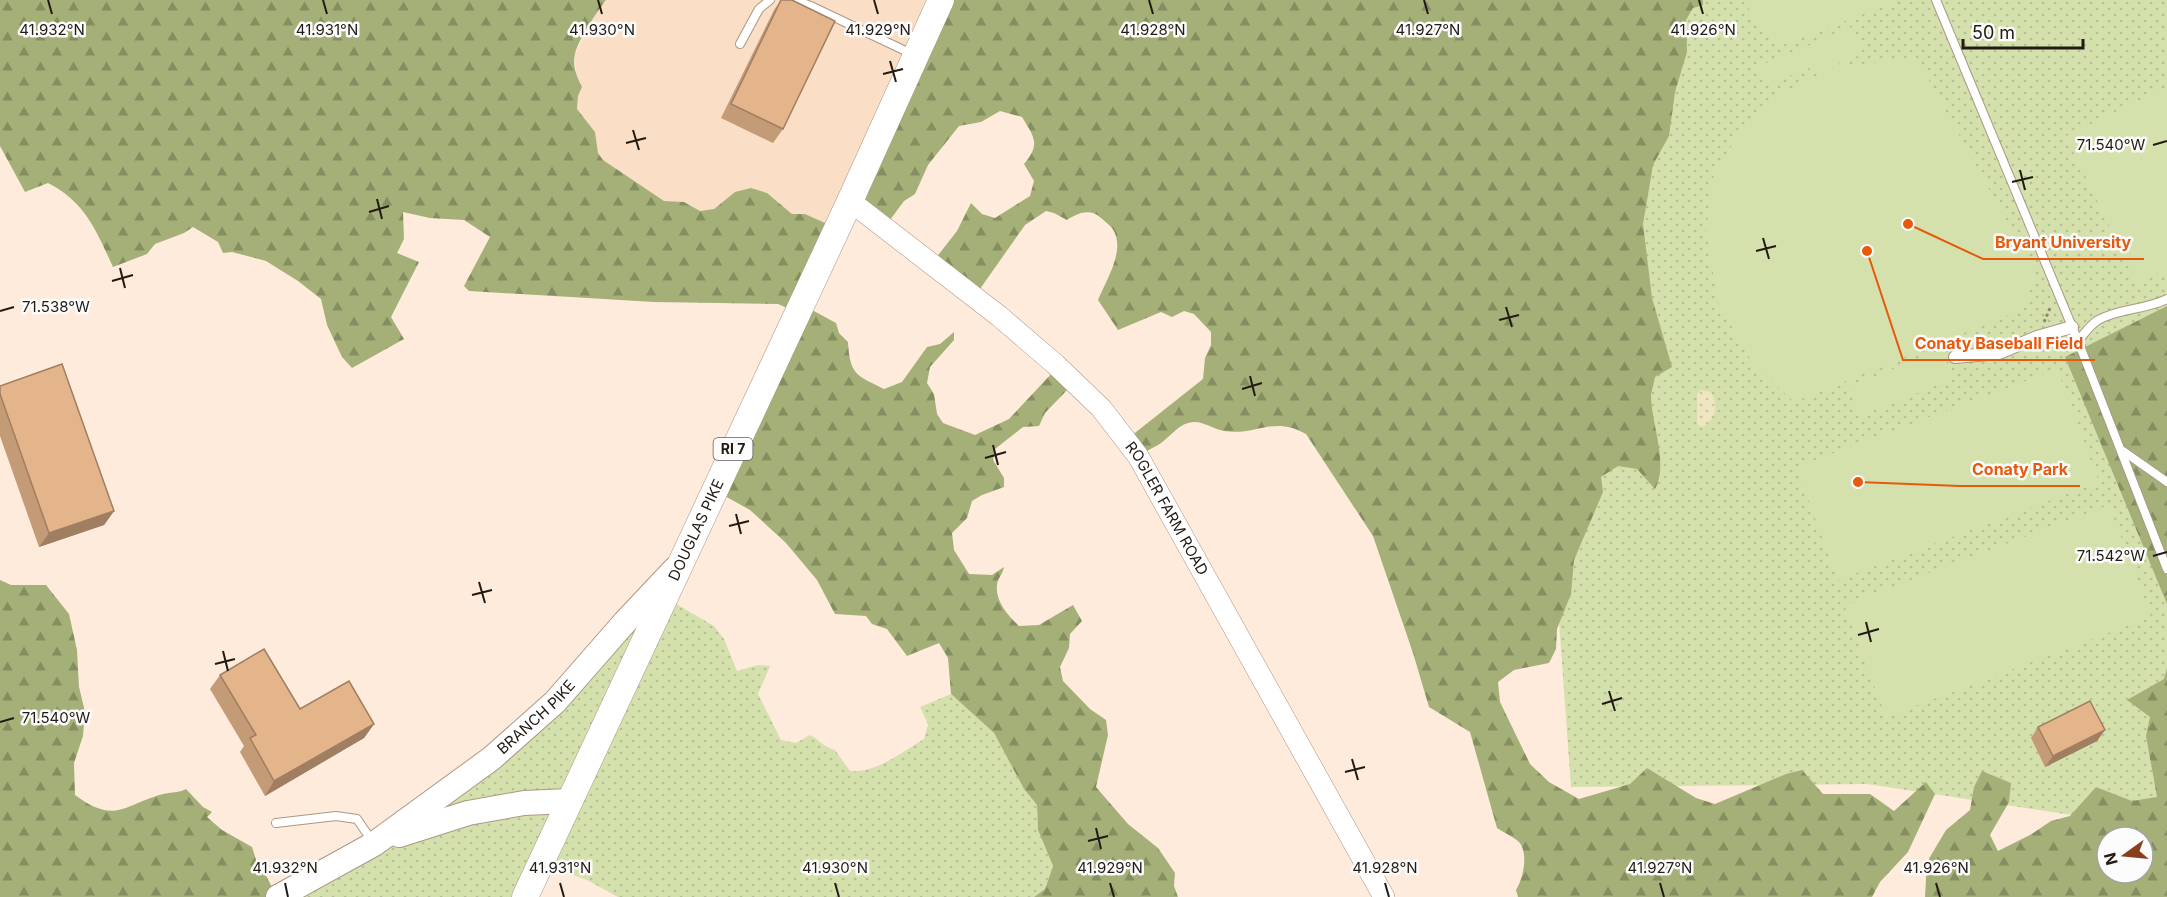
<svg xmlns="http://www.w3.org/2000/svg" width="2167" height="897" viewBox="0 0 2167 897" font-family="Inter,sans-serif">
<style>
.built{fill:#fadec5}
.grass{fill:url(#grass-dots)}
.forest{fill:url(#forest-firs);fill-rule:evenodd}
.sand{fill:url(#sand-dots)}
.pitch{fill:#d5e1ad}
.lines{fill:none;stroke-linecap:round;stroke-linejoin:round}
.service-casing{stroke:#ac9784;stroke-width:10}
.pedestrian-casing{stroke:#ac9784;stroke-width:14}
.tertiary-casing{stroke:#ac9784;stroke-width:22}
.secondary-casing{stroke:#ac9784;stroke-width:26}
.primary-casing{stroke:#ac9784;stroke-width:27}
.path{stroke:#918378;stroke-width:3;stroke-dasharray:3 3;stroke-linecap:butt}
.service{stroke:#fff;stroke-width:8}
.pedestrian{stroke:#fff;stroke-width:12}
.tertiary{stroke:#fff;stroke-width:21}
.secondary{stroke:#fff;stroke-width:24}
.primary{stroke:#fff;stroke-width:26}
.wall{fill:#c49b77}
.shaded-wall{fill:#a07e61}
.building{fill:#e4b48a;stroke:#a07e61;stroke-width:1.5}
.ticks{fill:none;stroke:#221a13;stroke-width:2}
.labels{text-anchor:middle;stroke-width:5;stroke-linejoin:round;paint-order:stroke}
.shield{fill:#fcfcfc;stroke:#635e59;stroke-width:1.5}
.shield-label{font-size:14px;font-weight:bold;fill:#221a13}
.street-label{font-size:15px;fill:#221a13;stroke:#fcfcfc}
.ticks-label{font-size:15px;text-anchor:middle;fill:#221a13;stroke:#fcfcfc;stroke-width:5;stroke-linejoin:round;paint-order:stroke}
.leader{fill:none;stroke:#e8590c;stroke-width:2}
.callout-dot{fill:#e8590c;stroke:#fcfcfc;stroke-width:2}
.callout-label{font-size:16px;text-anchor:middle;font-weight:bold;fill:#e8590c;stroke:#fcfcfc;stroke-width:5;stroke-linejoin:round;paint-order:stroke}
</style>
<defs>
<pattern id="grass-dots" width="8" height="8" patternUnits="userSpaceOnUse" patternTransform="scale(1.5)"><rect width="8" height="8" fill="#d5e1ad"/><path d="M2 2h.1M6 6h.1" fill="none" stroke="#b7c094" stroke-width="1.8" stroke-linecap="round"/></pattern>
<pattern id="forest-firs" width="22" height="20" patternUnits="userSpaceOnUse" patternTransform="scale(1.5)"><rect width="22" height="20" fill="#a4b077"/><path d="M5 1l3.5 6h-7zM16 11l3.5 6h-7z" fill="#858e60"/></pattern>
<pattern id="sand-dots" width="8" height="8" patternUnits="userSpaceOnUse" patternTransform="scale(1.5)"><rect width="8" height="8" fill="#efe5c0"/><path d="M2 2h.1M6 6h.1" fill="none" stroke="#cdc4a4" stroke-width="1.8" stroke-linecap="round"/></pattern>
</defs>
<rect width="100%" height="100%" fill="#feebdc"/>
<!-- built -->
<path class="built" d="M 606,0 L 940,0 L 834,227 L 805,214 L 792,214 L 767,193 L 735,192 L 714,209 L 700,211 L 684,202 L 664,201 L 603,160 L 598,153 L 595,132 L 577,109 L 578,96 L 582,87 L 576,75 L 575,54 L 597,11 Z"/>
<!-- grass -->
<path class="grass" d="M 1567,0 L 2167,0 L 2167,800 L 2072,815 L 1867,784 L 1571,787 L 1527,179 Z
M 664,597 L 714,626 L 724,639 L 737,671 L 758,665 L 770,666 L 758,694 L 781,740 L 796,743 L 810,735 C 820,740 823,747 835,750 L 850,771 C 877,773 902,752 924,739 L 928,724 L 920,707 L 951,694 L 994,733 L 1024,789 L 1037,805 L 1038,830 L 1053,866 L 1045,889 L 1034,897 L 618,897 L 587,880 L 545,865 L 524,897 L 274,897 L 384,839 Z"/>
<!-- forest -->
<path class="forest" d="M 0,0 L 606,0 C 598,10 577,42 575,54 C 572,66 577,77 582,87 L 578,96 L 577,109 L 595,132 L 598,153 L 603,160 L 664,201 L 684,202 L 700,211 L 714,209 L 735,192 L 751,188 L 767,193 L 792,214 L 805,214 L 834,227 L 801,304 L 836,323 L 839,333 L 848,342 C 850,375 856,375 884,389 L 902,382 L 927,347 L 940,344 L 954,332 L 954,340 L 930,367 L 927,383 L 934,394 L 937,414 L 943,423 L 975,435 L 1009,419 L 1054,371 L 1072,385 L 1045,413 L 1039,426 L 1023,427 L 995,449 L 993,460 L 1004,478 L 1004,487 L 982,495 L 972,501 L 967,518 L 952,533 L 954,550 L 969,574 L 992,575 L 1004,567 C 1003,574 997,579 997,585 C 995,601 1008,616 1019,626 L 1039,625 L 1073,605 L 1082,621 L 1070,634 L 1069,648 L 1060,667 L 1063,681 L 1090,709 L 1106,720 L 1108,735 L 1096,787 L 1128,824 L 1158,848 L 1175,873 L 1174,886 L 1178,897 L 1034,897 L 1045,889 L 1053,866 L 1038,830 L 1037,805 L 1024,789 L 994,733 L 951,694 L 948,658 L 939,643 L 907,656 L 887,629 L 872,624 L 866,616 L 835,614 L 817,580 L 786,543 L 750,510 L 714,490 L 794,311 L 778,304 L 654,302 L 469,291 L 464,286 L 490,237 L 464,220 L 430,218 L 403,212 L 404,239 L 397,253 L 419,262 L 391,317 L 404,339 L 352,368 L 342,357 L 327,325 L 321,299 L 298,281 L 266,261 L 232,252 L 223,253 L 218,242 L 193,227 L 184,233 L 155,244 L 147,254 L 113,267 C 96,230 85,202 48,183 L 25,192 L 0,146 Z
M 940,0 L 1703,0 L 1703,5 L 1693,8 L 1686,20 L 1687,52 L 1675,92 L 1669,136 L 1653,165 L 1643,224 L 1652,298 L 1672,367 L 1655,377 C 1654,383 1652,389 1651,395 C 1651,423 1669,463 1655,489 L 1637,469 L 1618,466 L 1601,477 L 1603,492 L 1574,560 L 1571,594 L 1557,629 L 1556,649 L 1549,663 L 1514,670 L 1498,682 L 1500,702 L 1530,764 L 1549,782 L 1579,799 L 1630,784 L 1647,768 L 1696,798 L 1715,804 L 1786,774 L 1802,770 L 1823,794 L 1870,794 L 1894,811 L 1926,782 L 1935,794 L 1908,852 L 1880,882 L 1872,897 L 1518,897 L 1516,890 C 1523,879 1529,854 1519,842 C 1514,837 1504,833 1497,828 L 1470,732 L 1429,707 L 1413,653 L 1373,536 L 1306,434 C 1273,415 1257,436 1224,431 C 1211,429 1202,419 1188,423 C 1177,426 1168,439 1158,445 C 1152,448 1147,451 1141,454 L 1126,440 L 1203,379 L 1205,358 L 1211,345 L 1211,332 L 1194,314 L 1184,311 L 1172,317 L 1161,312 L 1118,330 L 1098,300 C 1106,280 1127,249 1112,228 C 1109,225 1105,221 1101,218 C 1090,208 1078,213 1067,220 L 1054,213 L 1046,211 L 1025,225 L 975,296 L 932,263 L 957,231 L 971,203 L 982,214 L 995,218 L 1030,196 L 1034,181 L 1024,164 C 1041,144 1034,137 1022,117 L 1000,111 L 981,122 L 959,126 L 928,165 L 915,194 L 904,201 L 887,224 L 851,194 Z
M 2167,306 L 2167,604 L 2065,357 Z
M 0,580 L 11,585 L 46,585 L 69,614 L 77,650 L 79,687 L 85,712 L 83,736 L 74,763 L 75,795 C 116,825 123,805 163,794 C 171,792 179,793 186,789 L 203,807 L 212,812 L 207,817 L 222,830 L 252,847 L 257,863 L 259,862 L 276,895 L 274,897 L 0,897 Z
M 2167,668 L 2167,897 L 1925,897 L 1927,862 L 1946,830 L 1970,810 L 1974,787 L 1982,771 L 2011,783 L 2009,802 L 1990,835 L 1998,851 L 2030,835 L 2051,821 L 2070,816 L 2096,787 L 2132,801 L 2157,797 L 2146,736 L 2150,717 L 2127,700 L 2164,679 ZM 2107,837 L 2143,837 L 2143,873 L 2107,873 Z"/>
<!-- sand -->
<path class="sand" d="M 1701,390 L 1711,392 C 1719,405 1716,420 1702,427 L 1697,424 L 1697,394 Z"/>
<!-- pitch -->
<path class="pitch" d="M 1745,0 L 1901,0 L 1777,47 L 1754,20 Z
M 1852,27 L 1863,54 L 1813,74 L 1809,68 L 1766,85 L 1757,67 Z
M 1916,57 L 2036,274 L 2023,309 L 1794,402 L 1752,362 L 1718,303 L 1706,229 L 1714,174 L 1742,129 L 1784,92 L 1833,68 Z
M 2167,87 L 2167,269 L 2137,284 L 2066,136 Z
M 1942,349 L 1953,379 L 1860,416 L 1849,387 Z
M 2057,369 L 2099,482 L 1838,580 L 1796,467 Z
M 2109,505 L 2151,617 L 1886,717 L 1844,605 Z"/>
<g class="lines">
<!-- service casing -->
<g class="service-casing">
<path id="service" d="M 795,0 L 813,7 L 912,54
M 1936,0 L 2078,341 L 2167,569
M 740,44 L 759,9 L 770,0
M 2078,341 C 2084,334 2090,325 2098,320 C 2120,308 2145,310 2167,299
M 2123,451 L 2167,482
M 276,823 L 336,816 L 357,819 L 372,841"/>
</g>
<!-- pedestrian casing -->
<g class="pedestrian-casing">
<path id="pedestrian" d="M 1955,357 L 1999,353 L 2037,337 L 2072,327"/>
</g>
<!-- tertiary casing -->
<g class="tertiary-casing">
<g id="tertiary">
<path id="s1" d="M 850,201 L 999,316 L 1055,364 L 1101,408 L 1138,456 L 1384,897"/>
</g>
</g>
<!-- secondary casing -->
<g class="secondary-casing">
<g id="secondary">
<path d="M 399,835 L 468,813 L 524,803 L 569,801"/>
<path id="s2" d="M 278,897 L 374,844 L 492,758 L 555,702 L 625,622 L 675,569"/>
</g>
</g>
<!-- primary casing -->
<g class="primary-casing">
<g id="primary">
<path id="s3" d="M 525,897 L 850,201 L 941,0"/>
</g>
</g>
<!-- path -->
<path class="path" d="M 2044,322 L 2051,306"/>
<!-- service -->
<use href="#service" class="service"/>
<!-- pedestrian -->
<use href="#pedestrian" class="pedestrian"/>
<!-- tertiary -->
<use href="#tertiary" class="tertiary"/>
<!-- secondary -->
<use href="#secondary" class="secondary"/>
<!-- primary -->
<use href="#primary" class="primary"/>
</g>
<!-- wall -->
<path class="wall" d="M 781,0 L 792,0 L 783,129 L 773,143 L 721,118 L 774,10 Z
M 0,386 L 114,511 L 104,525 L 39,547 L 0,436 Z
M 220,675 L 300,709 L 374,724 L 364,738 L 265,796 L 240,752 L 244,746 L 210,689 Z
M 2038,727 L 2097,741 L 2045,767 L 2031,738 Z"/>
<!-- shaded-wall -->
<path class="shaded-wall" d="M 114,511 L 104,525 L 39,547 L 49,533 Z
M 374,724 L 364,738 L 265,796 L 274,781 Z
M 2105,730 L 2097,741 L 2045,767 L 2053,756 Z"/>
<!-- building -->
<path class="building" d="M 781,0 L 792,0 L 835,21 L 783,129 L 731,104 Z
M 62,364 L 114,511 L 49,533 L 0,394 L 0,386 Z
M 264,649 L 300,709 L 349,681 L 374,724 L 274,781 L 250,738 L 256,735 L 220,675 Z
M 2090,701 L 2105,730 L 2053,756 L 2038,727 Z"/>
<!-- ticks -->
<path class="ticks" d="M 48,0 L 52,14M 323,0 L 327,14M 598,0 L 602,14M 874,0 L 878,14M 1149,0 L 1153,14M 1424,0 L 1428,14M 1699,0 L 1703,14M 890,61 L 896,82M 883,74 L 903,69M 633,130 L 639,150M 626,143 L 646,138M 2153,145 L 2167,141M 2020,170 L 2025,190M 2012,182 L 2033,177M 377,199 L 382,219M 369,212 L 389,206M 1763,238 L 1769,259M 1756,251 L 1776,246M 120,268 L 125,288M 112,281 L 133,275M 1506,307 L 1512,327M 0,311 L 14,307M 1499,320 L 1519,315M 1250,376 L 1255,396M 1242,389 L 1262,383M 993,445 L 998,465M 985,458 L 1006,452M 736,514 L 741,534M 729,526 L 749,521M 2153,556 L 2167,552M 479,582 L 485,603M 472,595 L 492,590M 1866,622 L 1871,642M 1858,635 L 1879,629M 223,651 L 228,671M 215,664 L 235,659M 1609,691 L 1615,711M 1602,704 L 1622,698M 0,722 L 14,718M 1352,759 L 1358,780M 1345,772 L 1365,767M 1096,828 L 1101,849M 1088,841 L 1108,836M 285,883 L 288,897M 560,883 L 564,897M 835,883 L 839,897M 1110,883 L 1114,897M 1385,883 L 1389,897M 1660,883 L 1664,897M 1936,883 L 1940,897"/>
<g class="labels">
<!-- shield labels -->
<rect class="shield" x="713.5" y="438" width="39" height="22" rx="4.5"/>
<g class="shield-label">
<text x="733" y="454">RI 7</text>
</g>
<!-- street labels -->
<g class="street-label">
<text dy="5" stroke="none"><textPath href="#s1" startOffset="446">ROGLER FARM ROAD</textPath></text>
<text dy="5" stroke="none"><textPath href="#s3" startOffset="405">DOUGLAS PIKE</textPath></text>
<text dy="5" stroke="none"><textPath href="#s2" startOffset="316">BRANCH PIKE</textPath></text>
</g>
</g>
<g class="ticks-label">
<text x="52" y="35">41.932°N</text>
<text x="327" y="35">41.931°N</text>
<text x="602" y="35">41.930°N</text>
<text x="878" y="35">41.929°N</text>
<text x="1153" y="35">41.928°N</text>
<text x="1428" y="35">41.927°N</text>
<text x="1703" y="35">41.926°N</text>
<text x="2111" y="150">71.540°W</text>
<text x="56" y="312">71.538°W</text>
<text x="2111" y="561">71.542°W</text>
<text x="56" y="723">71.540°W</text>
<text x="285" y="873">41.932°N</text>
<text x="560" y="873">41.931°N</text>
<text x="835" y="873">41.930°N</text>
<text x="1110" y="873">41.929°N</text>
<text x="1385" y="873">41.928°N</text>
<text x="1660" y="873">41.927°N</text>
<text x="1936" y="873">41.926°N</text>
</g>
<!-- callouts -->
<path class="leader" d="M1908 224L1983 259H2144M1867 251L1903 360H2095M1858 482L1960 486H2080"/>
<g class="callout-dot">
<circle cx="1908" cy="224" r="6"/>
<circle cx="1867" cy="251" r="6"/>
<circle cx="1858" cy="482" r="6"/>
</g>
<g class="callout-label">
<text x="2063" y="248">Bryant University</text>
<text x="1999" y="349">Conaty Baseball Field</text>
<text x="2020" y="475">Conaty Park</text>
</g>
<!-- north arrow -->
<g transform="translate(2125 855) rotate(255)"><circle r="28" fill="#fcfcfc" stroke="#a5a29f" stroke-width="1.5"/>
<path d="M0-4.5L10 22L0 15L-10 22Z" fill="#87401e"/>
<text y="-9" font-size="16" font-weight="bold" text-anchor="middle" fill="#221a13">N</text>
</g>
<!-- scale -->
<path d="M1963 39v9h120v-9" fill="none" stroke="#221a13" stroke-width="3"/>
<text x="1972" y="39" font-size="18" fill="#221a13" stroke="#fcfcfc" stroke-width="4.5" paint-order="stroke">50 m</text>
</svg>
